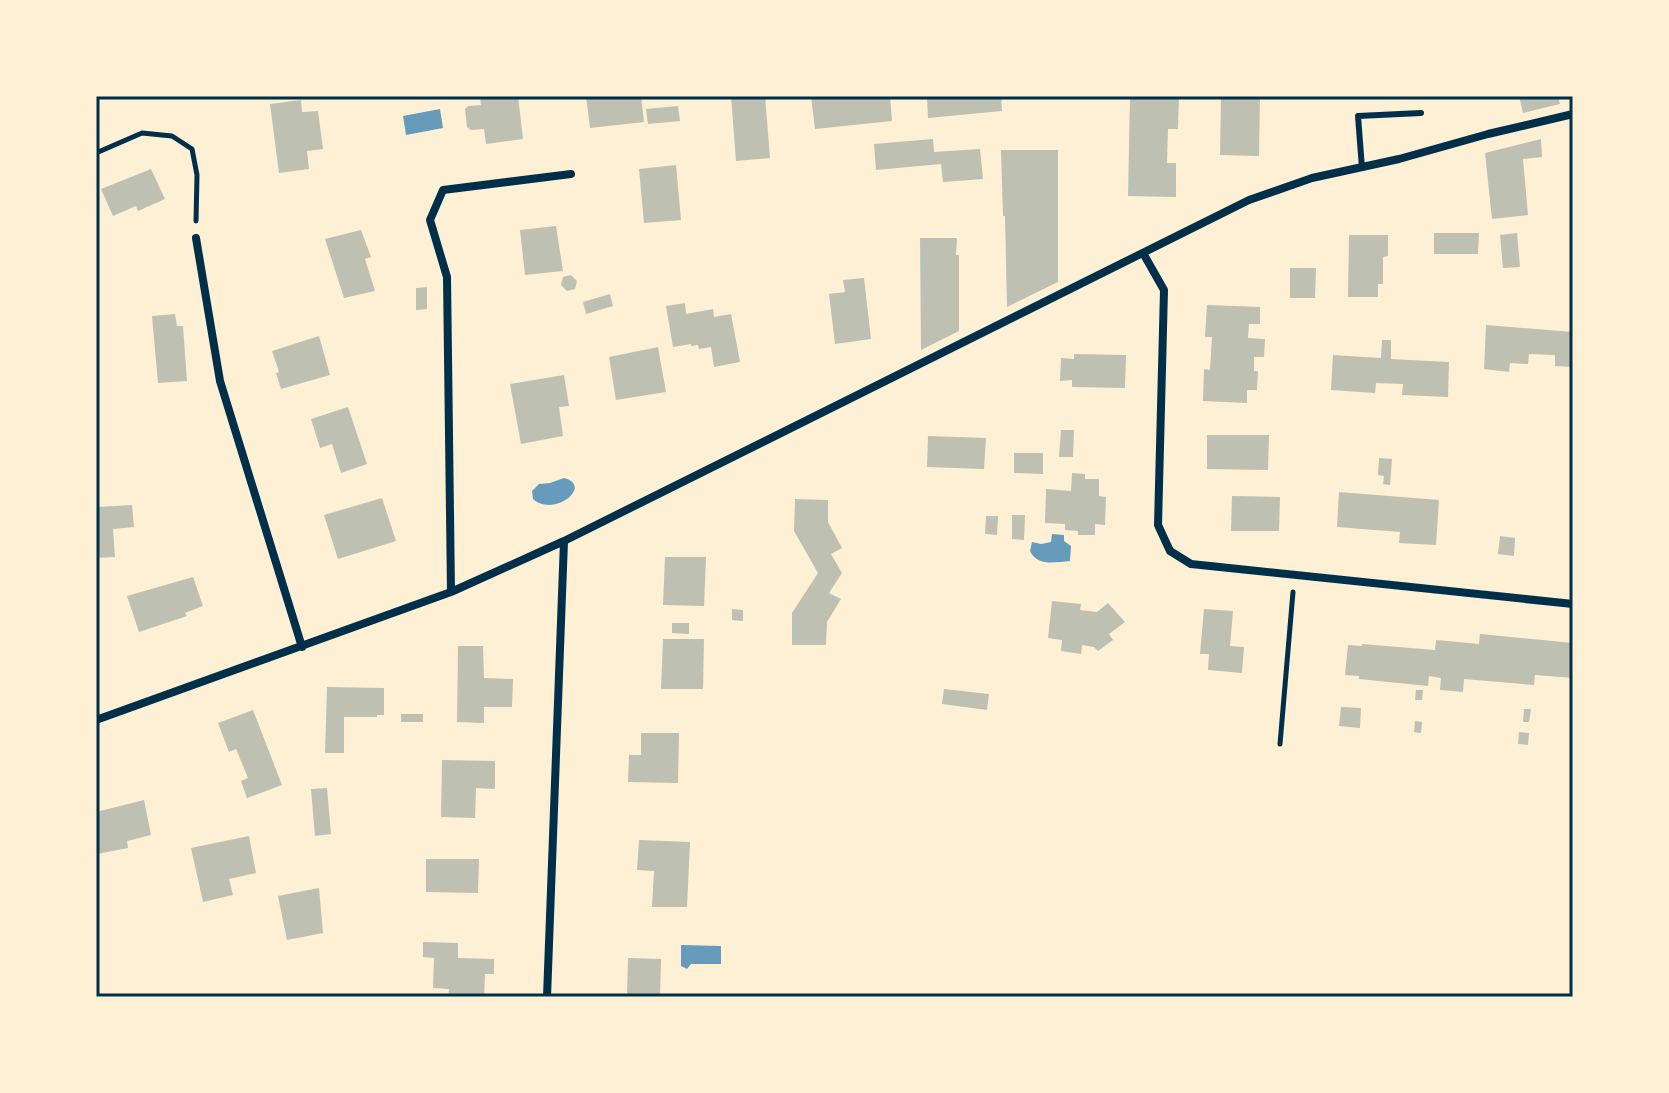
<svg xmlns="http://www.w3.org/2000/svg" width="1669" height="1093" viewBox="0 0 1669 1093" font-family="Figtree,sans-serif">
<style>
.water{fill:#669bbc}
.building{fill:#bec0b2}
.lines{fill:none;stroke-linecap:round;stroke-linejoin:round}
.path{stroke:#003049;stroke-width:5}
.service{stroke:#003049;stroke-width:6}
.minor{stroke:#003049;stroke-width:8}
.neatline{fill:none;stroke:#003049;stroke-width:3}
</style>
<rect width="100%" height="100%" fill="#fdf0d5"/>
<!-- water -->
<path class="water" d="M 440,109 L 443,128 L 406,135 L 403,116 Z
M 564,478 C 594,486 554,518 533,499 L 532,491 L 539,484 L 550,483 Z
M 1052,534 L 1064,535 L 1064,541 L 1071,546 L 1070,561 C 1055,562 1038,567 1030,551 L 1032,542 L 1041,544 L 1051,542 Z
M 681,945 L 721,946 L 721,964 L 691,964 L 687,969 L 681,966 Z"/>
<!-- building -->
<path class="building" d="M 480,96 L 518,96 L 523,139 L 486,144 L 484,129 L 471,130 L 467,127 L 465,109 L 468,106 L 481,105 Z
M 586,96 L 641,96 L 644,122 L 590,128 Z
M 731,96 L 765,96 L 770,158 L 736,161 Z
M 811,96 L 890,96 L 892,121 L 815,129 Z
M 927,96 L 1001,96 L 1002,111 L 928,118 Z
M 1130,96 L 1179,96 L 1178,129 L 1168,129 L 1167,163 L 1176,163 L 1176,197 L 1128,196 Z
M 1221,96 L 1260,96 L 1259,156 L 1220,155 Z
M 1519,96 L 1558,96 L 1560,104 L 1523,113 Z
M 301,100 L 302,112 L 318,111 L 323,149 L 307,151 L 309,169 L 279,173 L 270,104 Z
M 678,106 L 680,121 L 648,124 L 646,109 Z
M 933,139 L 934,152 L 980,149 L 983,179 L 943,182 L 941,164 L 876,170 L 874,144 Z
M 1541,139 L 1542,157 L 1523,159 L 1528,215 L 1492,219 L 1485,153 Z
M 1001,150 L 1058,150 L 1058,282 L 1007,307 L 1005,216 L 1003,216 Z
M 676,165 L 681,220 L 644,223 L 639,169 Z
M 151,169 L 165,199 L 138,211 L 136,206 L 113,216 L 101,189 Z
M 556,226 L 563,271 L 525,275 L 520,230 Z
M 361,230 L 371,257 L 365,259 L 375,291 L 344,298 L 325,239 Z
M 1434,233 L 1479,233 L 1478,254 L 1434,254 Z
M 1517,233 L 1520,267 L 1503,268 L 1500,235 Z
M 1349,235 L 1388,235 L 1388,256 L 1383,257 L 1383,284 L 1378,284 L 1378,297 L 1348,297 Z
M 920,238 L 957,238 L 956,255 L 959,255 L 959,331 L 921,350 Z
M 1290,268 L 1316,268 L 1315,298 L 1290,298 Z
M 571,275 L 577,281 L 575,289 L 567,291 L 561,285 L 563,277 Z
M 864,278 L 871,339 L 835,344 L 829,294 L 845,292 L 843,280 Z
M 427,287 L 427,309 L 416,310 L 416,288 Z
M 610,294 L 613,306 L 586,314 L 583,302 Z
M 685,303 L 686,314 L 713,309 L 714,317 L 731,314 L 740,362 L 714,367 L 711,347 L 699,349 L 698,345 L 691,346 L 691,344 L 673,347 L 666,306 Z
M 1207,305 L 1260,307 L 1260,324 L 1249,324 L 1248,338 L 1265,339 L 1264,357 L 1254,357 L 1254,371 L 1258,371 L 1257,390 L 1247,390 L 1247,403 L 1203,401 L 1204,369 L 1210,370 L 1212,337 L 1205,337 Z
M 175,314 L 177,326 L 183,326 L 187,381 L 158,383 L 152,316 Z
M 1486,325 L 1573,332 L 1573,367 L 1555,366 L 1555,355 L 1529,354 L 1528,364 L 1510,363 L 1509,372 L 1484,369 Z
M 319,336 L 330,375 L 281,389 L 276,373 L 279,372 L 272,351 Z
M 1382,340 L 1391,340 L 1391,359 L 1449,362 L 1448,397 L 1402,395 L 1403,384 L 1376,383 L 1375,393 L 1331,390 L 1333,355 L 1381,358 Z
M 658,347 L 666,392 L 616,400 L 609,357 Z
M 1074,354 L 1126,355 L 1125,388 L 1072,387 L 1072,380 L 1060,381 L 1061,358 L 1074,359 Z
M 564,375 L 569,406 L 559,407 L 563,436 L 521,444 L 510,384 Z
M 348,407 L 367,464 L 341,473 L 332,444 L 320,448 L 311,419 Z
M 1061,430 L 1074,430 L 1073,457 L 1059,457 Z
M 1207,435 L 1269,435 L 1268,470 L 1207,469 Z
M 928,436 L 986,438 L 984,469 L 927,467 Z
M 1014,453 L 1043,453 L 1043,474 L 1014,473 Z
M 1379,458 L 1392,459 L 1390,485 L 1383,484 L 1384,476 L 1378,475 Z
M 1072,473 L 1085,474 L 1085,479 L 1099,479 L 1099,496 L 1106,497 L 1105,525 L 1095,524 L 1095,535 L 1078,535 L 1078,531 L 1065,530 L 1065,524 L 1045,523 L 1046,489 L 1071,491 Z
M 1339,492 L 1439,500 L 1436,545 L 1399,543 L 1400,532 L 1337,527 Z
M 1232,496 L 1280,497 L 1279,531 L 1231,531 Z
M 382,498 L 396,541 L 338,559 L 324,515 Z
M 795,499 L 828,500 L 828,522 L 842,548 L 831,554 L 842,573 L 829,593 L 841,599 L 827,622 L 826,645 L 792,645 L 792,613 L 818,573 L 794,531 Z
M 132,505 L 134,527 L 113,529 L 115,557 L 96,558 L 96,510 L 99,510 L 98,507 Z
M 1012,515 L 1025,515 L 1024,540 L 1012,539 Z
M 986,516 L 998,516 L 997,535 L 985,534 Z
M 1500,536 L 1515,538 L 1514,556 L 1498,554 Z
M 665,557 L 706,557 L 704,606 L 663,605 Z
M 193,577 L 203,606 L 185,613 L 187,616 L 139,632 L 127,596 Z
M 1052,601 L 1081,604 L 1080,610 L 1097,612 L 1108,603 L 1125,622 L 1109,634 L 1113,640 L 1098,651 L 1094,647 L 1082,645 L 1081,654 L 1061,651 L 1062,640 L 1048,638 Z
M 732,609 L 743,610 L 743,621 L 732,620 Z
M 1204,609 L 1233,611 L 1230,646 L 1244,647 L 1242,673 L 1208,670 L 1209,654 L 1200,654 Z
M 672,623 L 689,623 L 689,634 L 672,633 Z
M 1480,634 L 1573,643 L 1573,678 L 1535,675 L 1534,685 L 1464,679 L 1463,692 L 1440,690 L 1441,678 L 1429,676 L 1428,686 L 1359,679 L 1359,676 L 1345,675 L 1348,645 L 1362,646 L 1362,644 L 1435,650 L 1436,640 L 1479,644 Z
M 663,639 L 704,639 L 703,689 L 661,689 Z
M 458,646 L 483,646 L 484,678 L 513,679 L 512,707 L 484,707 L 484,723 L 457,722 Z
M 327,687 L 384,688 L 384,715 L 377,715 L 377,717 L 344,717 L 344,753 L 325,753 Z
M 944,689 L 989,694 L 987,710 L 942,704 Z
M 1416,690 L 1423,690 L 1422,700 L 1415,700 Z
M 1341,707 L 1361,708 L 1360,728 L 1339,726 Z
M 1524,709 L 1531,709 L 1529,722 L 1523,722 Z
M 253,710 L 282,785 L 247,798 L 241,781 L 248,778 L 236,749 L 229,752 L 218,723 Z
M 401,714 L 423,714 L 423,722 L 401,722 Z
M 1415,721 L 1422,722 L 1421,733 L 1414,732 Z
M 1519,732 L 1529,733 L 1528,745 L 1518,744 Z
M 641,733 L 679,733 L 678,783 L 628,782 L 629,755 L 641,755 Z
M 442,760 L 495,761 L 495,789 L 476,788 L 475,818 L 441,817 Z
M 327,788 L 331,834 L 315,836 L 311,789 Z
M 144,800 L 151,835 L 127,841 L 128,848 L 97,854 L 96,812 Z
M 249,836 L 256,873 L 229,879 L 233,895 L 203,902 L 191,848 Z
M 639,840 L 690,842 L 687,907 L 652,907 L 654,871 L 637,870 Z
M 426,859 L 479,859 L 478,893 L 426,892 Z
M 319,888 L 323,933 L 287,940 L 278,896 Z
M 423,942 L 458,943 L 458,958 L 494,959 L 494,974 L 485,974 L 484,997 L 448,997 L 449,989 L 433,988 L 434,958 L 423,957 Z
M 628,958 L 661,959 L 660,997 L 627,997 Z"/>
<g class="lines">
<!-- path -->
<path class="path" d="M 96,153 L 142,133 L 172,136 L 192,149 L 197,175 L 196,221
M 1280,744 L 1293,592"/>
<!-- service -->
<path class="service" d="M 1362,168 L 1358,116 L 1421,113"/>
<!-- minor -->
<path class="minor" d="M 196,238 L 220,381 L 302,647
M 1143,253 L 1164,290 L 1158,525 L 1170,551 L 1191,564 L 1573,604
M 451,592 L 447,277 L 430,220 L 443,190 L 571,174
M 96,720 L 451,592 L 564,541 L 1249,200 L 1312,178 L 1399,159 L 1488,134 L 1573,114
M 547,997 L 564,541"/>
</g>
<!-- border -->
<rect width="1669" height="1093" fill="none" stroke="#fdf0d5" stroke-width="196"/>
<rect x="98" y="98" width="1473" height="897" class="neatline"/>
</svg>
